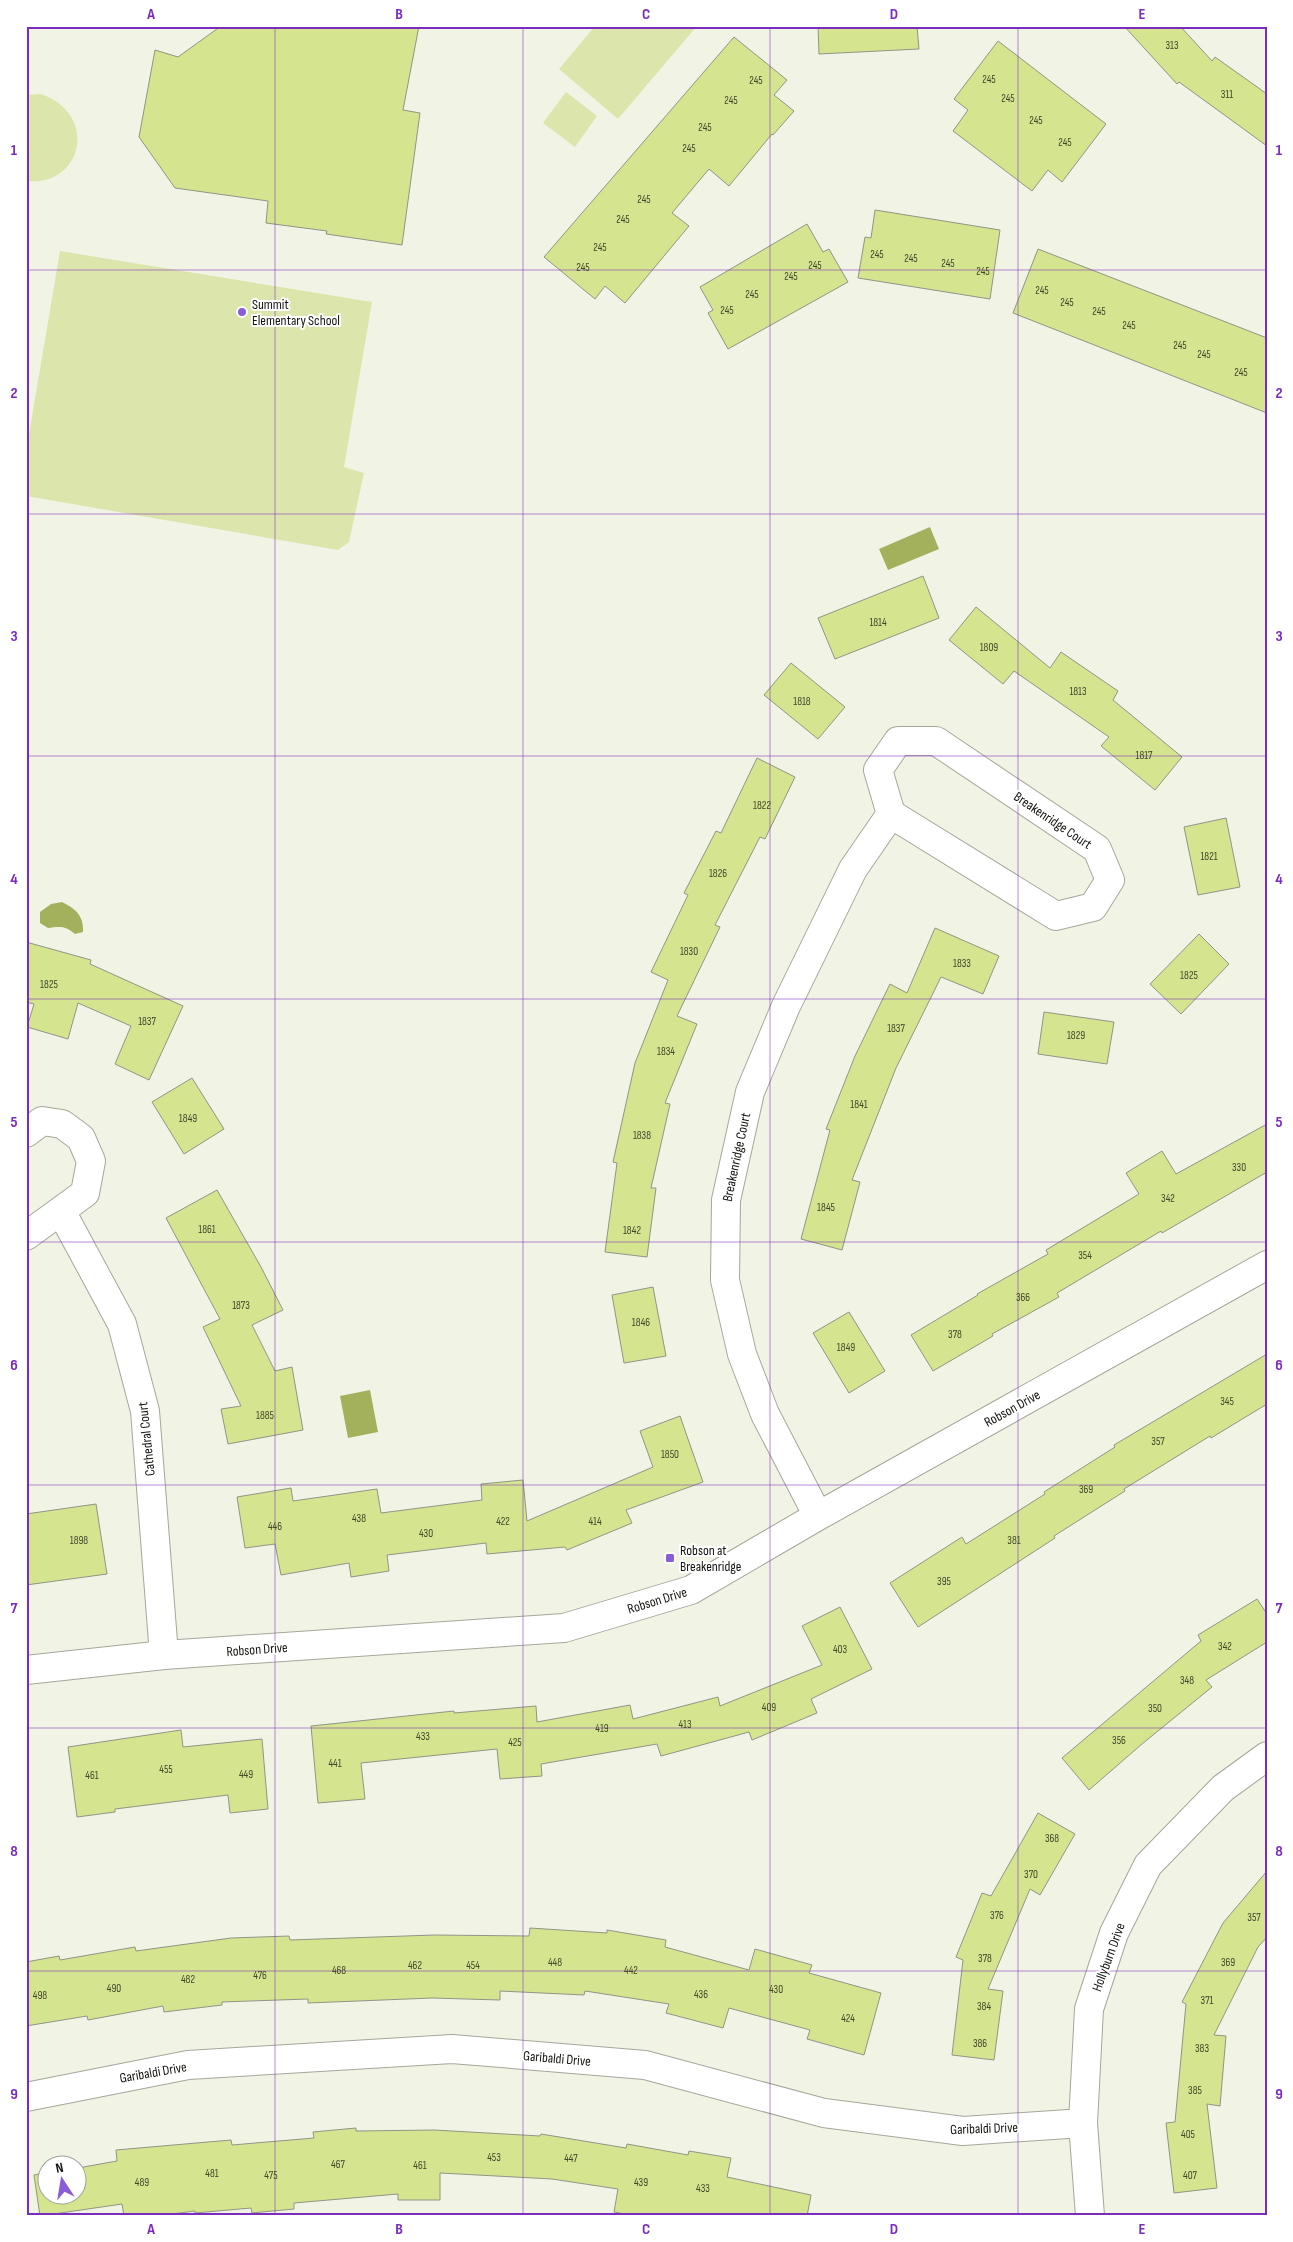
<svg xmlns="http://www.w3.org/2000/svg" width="1293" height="2242" viewBox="0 0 1293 2242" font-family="'Sofia Sans Condensed',sans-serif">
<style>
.green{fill:#dbe5ac}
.water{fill:#a3b15d}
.building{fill:#d5e48e;stroke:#919487}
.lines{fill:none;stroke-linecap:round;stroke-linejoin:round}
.minor-casing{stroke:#a4a79a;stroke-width:30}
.minor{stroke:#fff;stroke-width:28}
.grid{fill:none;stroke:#7b2cbf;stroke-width:1;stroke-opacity:0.55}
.poi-dot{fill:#885dd7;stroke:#fff;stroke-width:2}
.labels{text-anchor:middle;stroke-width:4;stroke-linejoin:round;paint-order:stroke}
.number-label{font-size:11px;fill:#43472e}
.poi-label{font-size:14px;fill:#12130e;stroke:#fff;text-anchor:start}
.street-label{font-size:14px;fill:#12130e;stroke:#fff}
.neatline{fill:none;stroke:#7b2cbf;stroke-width:2}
.grid-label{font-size:16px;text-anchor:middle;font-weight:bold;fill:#7b2cbf}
</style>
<rect width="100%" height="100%" fill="#f1f4e5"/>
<!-- green -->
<path class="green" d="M 595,26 L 697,26 L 618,119 L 559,69 Z
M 566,92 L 597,116 L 575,147 L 543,123 Z
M 41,94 C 99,114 83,187 26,181 L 26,95 Z
M 60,251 L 372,302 L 344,467 L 364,473 L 349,542 L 338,550 L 26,496 L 26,452 Z"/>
<!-- water -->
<path class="water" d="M 930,527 L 939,549 L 888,570 L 879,549 Z
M 62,902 C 76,909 84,916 83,932 L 75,934 C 66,926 60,926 48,928 L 40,923 L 40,912 L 51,904 Z
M 370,1390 L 378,1432 L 348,1438 L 340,1396 Z"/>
<!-- building -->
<path class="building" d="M 221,26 L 419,26 L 403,110 L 420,113 L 402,245 L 326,234 L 327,231 L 266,223 L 268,201 L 175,188 L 139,137 L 155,50 L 178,57 Z
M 818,26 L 917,26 L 919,49 L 819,54 Z
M 1124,26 L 1180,26 L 1212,61 L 1215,57 L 1267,94 L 1267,146 L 1179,82 L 1177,84 Z
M 734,37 L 787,80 L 774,95 L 794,111 L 773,135 L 772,134 L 729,186 L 709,169 L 672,213 L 689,226 L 625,303 L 605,286 L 595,299 L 544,257 Z
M 998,41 L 1106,124 L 1062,182 L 1048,170 L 1032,191 L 953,131 L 968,110 L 954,99 Z
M 875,210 L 1000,230 L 990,299 L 858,278 L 865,237 L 871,238 Z
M 807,224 L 823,252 L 829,249 L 848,282 L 728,349 L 708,313 L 713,310 L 700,287 Z
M 1038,249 L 1267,338 L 1267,413 L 1013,313 Z
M 923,576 L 939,618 L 835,659 L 818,618 Z
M 976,607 L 1050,668 L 1061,652 L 1118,691 L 1113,700 L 1182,757 L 1155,790 L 1101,746 L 1109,737 L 1014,671 L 1003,684 L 949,640 Z
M 791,663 L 845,707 L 818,739 L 764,695 Z
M 757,758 L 795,777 L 765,839 L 760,837 L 715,925 L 720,927 L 677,1016 L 697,1024 L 665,1103 L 670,1104 L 651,1188 L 656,1188 L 647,1257 L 605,1252 L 617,1163 L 613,1162 L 635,1063 L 668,980 L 651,972 L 688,895 L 684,893 L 716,831 L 721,833 Z
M 1226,818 L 1240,887 L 1198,895 L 1184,827 Z
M 935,928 L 999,956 L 983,994 L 941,977 L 896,1068 L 852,1180 L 860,1182 L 842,1250 L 801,1239 L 830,1130 L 826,1129 L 855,1056 L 890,984 L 907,993 Z
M 1199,934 L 1229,964 L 1181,1014 L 1150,984 Z
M 26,942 L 91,960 L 90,964 L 183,1006 L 149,1080 L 115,1064 L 131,1026 L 78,1003 L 68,1039 L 27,1027 L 34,1004 L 26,1002 Z
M 1044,1012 L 1114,1022 L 1107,1064 L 1038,1054 Z
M 192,1078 L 224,1129 L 184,1154 L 152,1102 Z
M 1267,1124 L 1267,1172 L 1162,1233 L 1161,1231 L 1057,1293 L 1059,1297 L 992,1334 L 993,1336 L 933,1371 L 911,1335 L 978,1295 L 977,1294 L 1048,1254 L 1046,1250 L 1139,1194 L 1126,1173 L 1162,1151 L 1176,1174 Z
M 217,1190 L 261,1267 L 283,1310 L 252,1325 L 275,1371 L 292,1367 L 303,1430 L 228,1444 L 221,1409 L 241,1406 L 203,1327 L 220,1319 L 166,1218 Z
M 653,1287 L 666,1356 L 624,1363 L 612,1295 Z
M 849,1312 L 885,1371 L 849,1393 L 813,1333 Z
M 1267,1354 L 1267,1404 L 1211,1438 L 1210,1436 L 1124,1489 L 1125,1491 L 1054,1536 L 1055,1538 L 918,1627 L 890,1583 L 962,1537 L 966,1544 L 1045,1494 L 1044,1492 L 1115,1447 L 1114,1445 Z
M 680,1416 L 703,1482 L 626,1510 L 632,1523 L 567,1550 L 565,1547 L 487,1554 L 486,1543 L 387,1555 L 389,1571 L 351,1577 L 349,1563 L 281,1575 L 275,1544 L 245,1548 L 237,1497 L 291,1488 L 293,1501 L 377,1489 L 381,1513 L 482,1500 L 481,1484 L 523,1480 L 527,1521 L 653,1467 L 640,1431 Z
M 96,1504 L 107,1574 L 26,1585 L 26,1514 Z
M 1257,1599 L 1267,1614 L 1267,1642 L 1206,1680 L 1212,1687 L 1142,1744 L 1089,1790 L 1062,1758 L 1201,1641 L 1198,1635 Z
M 840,1607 L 872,1669 L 811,1699 L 817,1713 L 752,1740 L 749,1732 L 661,1756 L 657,1744 L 541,1764 L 542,1776 L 500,1779 L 497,1749 L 361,1763 L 365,1799 L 318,1803 L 311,1726 L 454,1711 L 454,1713 L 536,1706 L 537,1722 L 630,1705 L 633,1719 L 718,1697 L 720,1706 L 822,1665 L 802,1626 Z
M 181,1730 L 183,1747 L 262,1739 L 268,1809 L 230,1813 L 228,1795 L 115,1809 L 115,1812 L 77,1817 L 68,1747 Z
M 1038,1813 L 1075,1834 L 1040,1895 L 1030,1889 L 988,1989 L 1003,1991 L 994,2060 L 952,2055 L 963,1960 L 956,1957 L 982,1893 L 991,1896 Z
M 1267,1871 L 1267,1937 L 1258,1947 L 1214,2035 L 1226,2036 L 1220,2106 L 1207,2104 L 1217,2188 L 1174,2193 L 1166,2123 L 1175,2122 L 1186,2004 L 1182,2002 L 1223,1923 Z
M 530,1928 L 607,1933 L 607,1930 L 666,1940 L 665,1947 L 749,1970 L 755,1949 L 812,1965 L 809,1973 L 881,1993 L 864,2055 L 807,2039 L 810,2030 L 729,2008 L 723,2028 L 666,2013 L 669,2004 L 585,1991 L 584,1995 L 500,1991 L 500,2000 L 432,1998 L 308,2003 L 308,1999 L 222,2002 L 222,2005 L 164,2012 L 163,2006 L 88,2020 L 87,2016 L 26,2026 L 26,1962 L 59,1956 L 60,1960 L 135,1947 L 136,1951 L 231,1938 L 289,1936 L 290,1940 L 434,1935 L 529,1936 Z
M 356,2128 L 356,2131 L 434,2130 L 540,2136 L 541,2134 L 626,2148 L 627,2144 L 688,2155 L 689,2151 L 731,2158 L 727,2177 L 811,2195 L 807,2216 L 635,2216 L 614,2212 L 618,2189 L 552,2179 L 440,2173 L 440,2200 L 398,2200 L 398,2194 L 294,2203 L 294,2209 L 252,2213 L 251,2208 L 195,2213 L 195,2211 L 156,2216 L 124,2216 L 122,2204 L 40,2216 L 34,2175 L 48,2172 L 48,2194 L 78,2194 L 78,2168 L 117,2161 L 116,2150 L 231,2140 L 232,2145 L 314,2138 L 313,2132 Z"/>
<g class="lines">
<!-- minor casing -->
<g class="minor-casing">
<path id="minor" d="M 26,1133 L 42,1121 L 62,1124 L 81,1138 L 91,1161 L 85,1193 L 26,1236
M 61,1211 L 122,1324 L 145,1411 L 164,1655
M 818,1516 L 765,1414 L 742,1354 L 725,1280 L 726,1200 L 750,1092 L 786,1006 L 853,869 L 891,814 L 878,770 L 898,741 L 936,741 L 1097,849 L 1110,880 L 1093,907 L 1056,916 L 891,814
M 26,1670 L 164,1655 L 564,1628 L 691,1590 L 818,1516 L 1267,1265
M 26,2097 L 188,2065 L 452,2049 L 645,2065 L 824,2113 L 963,2131 L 1083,2123
M 1090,2216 L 1083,2123 L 1089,2009 L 1114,1933 L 1148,1865 L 1223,1788 L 1267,1756"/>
</g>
<!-- minor -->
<use href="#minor" class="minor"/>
</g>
<!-- grid -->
<path class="grid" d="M 275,26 L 275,2216M 523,26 L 523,2216M 770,26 L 770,2216M 1018,26 L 1018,2216M 26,270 L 1267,270M 26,514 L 1267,514M 26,756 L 1267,756M 26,999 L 1267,999M 26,1242 L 1267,1242M 26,1485 L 1267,1485M 26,1728 L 1267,1728M 26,1971 L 1267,1971"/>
<!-- markers -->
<g class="poi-dot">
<circle cx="242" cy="312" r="5"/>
<rect x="665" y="1553" width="10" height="10" rx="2.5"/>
</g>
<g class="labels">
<!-- number labels -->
<g class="number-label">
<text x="1172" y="49">313</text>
<text x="989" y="83">245</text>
<text x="756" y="84">245</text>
<text x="1227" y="98">311</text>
<text x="1008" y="102">245</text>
<text x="731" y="104">245</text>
<text x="1036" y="124">245</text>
<text x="705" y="131">245</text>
<text x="1065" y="146">245</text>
<text x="689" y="152">245</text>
<text x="644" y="203">245</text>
<text x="623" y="223">245</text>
<text x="600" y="251">245</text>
<text x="877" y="258">245</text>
<text x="911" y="262">245</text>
<text x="948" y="267">245</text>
<text x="815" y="269">245</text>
<text x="583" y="271">245</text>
<text x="983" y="275">245</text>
<text x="791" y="280">245</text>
<text x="1042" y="294">245</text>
<text x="752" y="298">245</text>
<text x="1067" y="306">245</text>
<text x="727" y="314">245</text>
<text x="1099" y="315">245</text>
<text x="1129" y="329">245</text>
<text x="1180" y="349">245</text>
<text x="1204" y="358">245</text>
<text x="1241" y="376">245</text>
<text x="878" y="626">1814</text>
<text x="989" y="651">1809</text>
<text x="1078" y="695">1813</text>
<text x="802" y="705">1818</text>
<text x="1144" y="759">1817</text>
<text x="762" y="809">1822</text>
<text x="1209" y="860">1821</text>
<text x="718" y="877">1826</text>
<text x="689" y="955">1830</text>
<text x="962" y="967">1833</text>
<text x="1189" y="979">1825</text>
<text x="49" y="988">1825</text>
<text x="147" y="1025">1837</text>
<text x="896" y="1032">1837</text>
<text x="1076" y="1039">1829</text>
<text x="666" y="1055">1834</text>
<text x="859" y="1108">1841</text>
<text x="188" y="1122">1849</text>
<text x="642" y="1139">1838</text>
<text x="1239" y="1171">330</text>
<text x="1168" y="1202">342</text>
<text x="826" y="1211">1845</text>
<text x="207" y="1233">1861</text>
<text x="632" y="1234">1842</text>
<text x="1085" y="1259">354</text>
<text x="1023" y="1301">366</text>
<text x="241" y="1309">1873</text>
<text x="641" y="1326">1846</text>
<text x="955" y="1338">378</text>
<text x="846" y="1351">1849</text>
<text x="1227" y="1405">345</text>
<text x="265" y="1419">1885</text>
<text x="1158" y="1445">357</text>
<text x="670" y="1458">1850</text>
<text x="1086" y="1493">369</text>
<text x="359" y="1522">438</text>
<text x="503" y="1525">422</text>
<text x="595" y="1525">414</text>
<text x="275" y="1530">446</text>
<text x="426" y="1537">430</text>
<text x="79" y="1544">1898</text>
<text x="1014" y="1544">381</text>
<text x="944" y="1585">395</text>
<text x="1225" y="1650">342</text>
<text x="840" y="1653">403</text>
<text x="1187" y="1684">348</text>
<text x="769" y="1711">409</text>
<text x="1155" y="1712">350</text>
<text x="685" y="1728">413</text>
<text x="602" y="1732">419</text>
<text x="423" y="1740">433</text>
<text x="1119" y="1744">356</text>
<text x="515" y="1746">425</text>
<text x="335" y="1767">441</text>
<text x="166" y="1773">455</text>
<text x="246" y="1778">449</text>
<text x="92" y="1779">461</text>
<text x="1052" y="1842">368</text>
<text x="1031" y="1878">370</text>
<text x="997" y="1919">376</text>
<text x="1254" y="1921">357</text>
<text x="985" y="1962">378</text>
<text x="555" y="1966">448</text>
<text x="1228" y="1966">369</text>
<text x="415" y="1969">462</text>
<text x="473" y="1969">454</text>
<text x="339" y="1974">468</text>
<text x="631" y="1974">442</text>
<text x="260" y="1979">476</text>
<text x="188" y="1983">482</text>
<text x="114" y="1992">490</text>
<text x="776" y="1993">430</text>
<text x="701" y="1998">436</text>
<text x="40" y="1999">498</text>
<text x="1207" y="2004">371</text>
<text x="984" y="2010">384</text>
<text x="848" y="2022">424</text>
<text x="980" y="2047">386</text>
<text x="1202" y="2052">383</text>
<text x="1195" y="2094">385</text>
<text x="1188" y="2138">405</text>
<text x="494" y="2161">453</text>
<text x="571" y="2162">447</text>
<text x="338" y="2168">467</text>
<text x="420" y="2169">461</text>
<text x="212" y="2177">481</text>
<text x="271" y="2179">475</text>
<text x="1190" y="2179">407</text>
<text x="142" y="2186">489</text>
<text x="641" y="2186">439</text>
<text x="703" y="2192">433</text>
</g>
<!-- poi labels -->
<g class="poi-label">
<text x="252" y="309">Summit<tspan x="252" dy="16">Elementary School</tspan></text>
<text x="680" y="1555">Robson at<tspan x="680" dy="16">Breakenridge</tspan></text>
</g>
<!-- street labels -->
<g class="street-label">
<text transform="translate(1053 820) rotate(34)" y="5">Breakenridge Court</text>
<text transform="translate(736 1157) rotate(-78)" y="5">Breakenridge Court</text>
<text transform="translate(1012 1408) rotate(-29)" y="5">Robson Drive</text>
<text transform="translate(146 1439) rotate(-96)" y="5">Cathedral Court</text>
<text transform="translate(657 1600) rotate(-17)" y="5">Robson Drive</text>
<text transform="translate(257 1649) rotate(-4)" y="5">Robson Drive</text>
<text transform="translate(1108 1957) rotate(-70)" y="5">Hollyburn Drive</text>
<text transform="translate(557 2058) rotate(5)" y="5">Garibaldi Drive</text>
<text transform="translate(153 2072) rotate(-10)" y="5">Garibaldi Drive</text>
<text transform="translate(984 2128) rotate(-2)" y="5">Garibaldi Drive</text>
</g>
</g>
<!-- border -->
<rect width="1293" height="2242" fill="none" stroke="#ffffff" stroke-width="55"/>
<!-- north arrow -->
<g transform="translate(62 2180) rotate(348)"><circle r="24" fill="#ffffff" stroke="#a0a19f"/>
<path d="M0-4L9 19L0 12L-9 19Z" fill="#885dd7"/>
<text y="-8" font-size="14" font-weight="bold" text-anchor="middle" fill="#12130e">N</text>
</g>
<rect x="28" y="28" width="1238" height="2186" class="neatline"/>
<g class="grid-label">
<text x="151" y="19">A</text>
<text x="399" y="19">B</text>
<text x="646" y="19">C</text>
<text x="894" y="19">D</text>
<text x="1142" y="19">E</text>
<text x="14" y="155">1</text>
<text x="1279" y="155">1</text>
<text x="14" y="398">2</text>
<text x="1279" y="398">2</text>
<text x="14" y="641">3</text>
<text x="1279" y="641">3</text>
<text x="14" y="884">4</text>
<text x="1279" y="884">4</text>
<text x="14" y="1127">5</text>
<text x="1279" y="1127">5</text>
<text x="14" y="1370">6</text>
<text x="1279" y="1370">6</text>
<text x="14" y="1613">7</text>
<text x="1279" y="1613">7</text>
<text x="14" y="1856">8</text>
<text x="1279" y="1856">8</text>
<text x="14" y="2099">9</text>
<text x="1279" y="2099">9</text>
<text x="151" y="2234">A</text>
<text x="399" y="2234">B</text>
<text x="646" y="2234">C</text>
<text x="894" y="2234">D</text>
<text x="1142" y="2234">E</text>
</g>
</svg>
